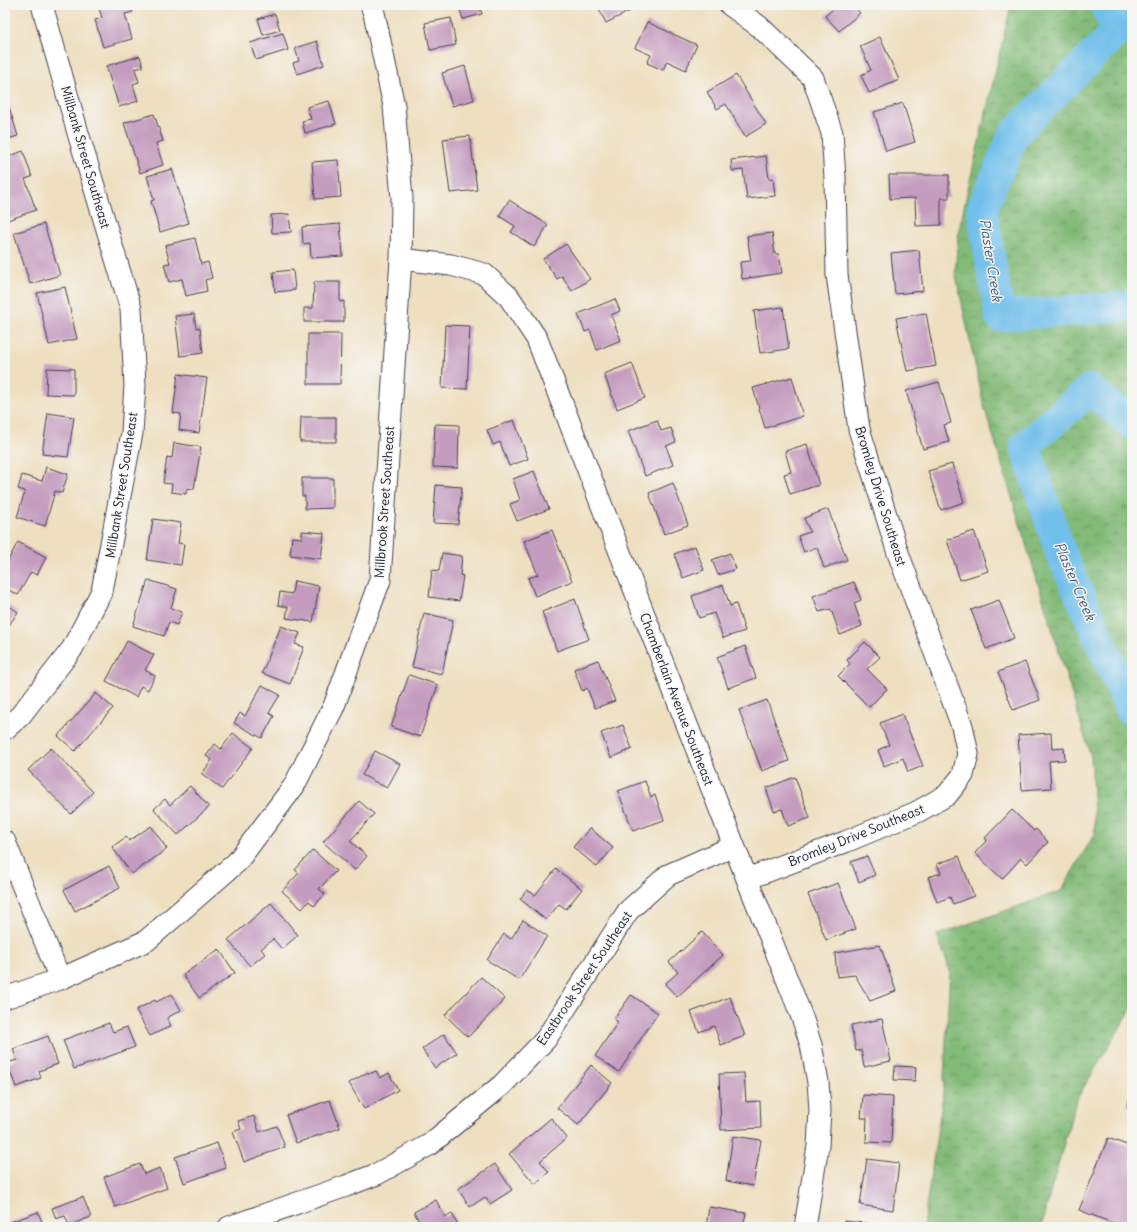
<svg xmlns="http://www.w3.org/2000/svg" width="1137" height="1232" viewBox="0 0 1137 1232" font-family="Delius,sans-serif">
<style>
.forest{fill:url(#forest-crowns);stroke:#526e59}
.lines{fill:none;stroke-linecap:round;stroke-linejoin:round}
.river{stroke:#71bfeb;stroke-width:31}
.building{fill:#c49cbf}
.street-casing{stroke:#413e4f;stroke-width:23}
.street{stroke:#fff;stroke-width:21}
.labels{text-anchor:middle;stroke-width:3;stroke-linejoin:round;paint-order:stroke}
.street-label{font-size:13px;fill:#22223b;stroke:#f6f6f2}
.water-label{font-size:14px;font-style:italic;fill:#3e5979;stroke:#f6f6f2}
</style>
<defs>
<pattern id="forest-crowns" width="20" height="18" patternUnits="userSpaceOnUse"><rect width="20" height="18" fill="#82ba77"/><path d="M2 6a3 3 0 1 1 6 0M12 15a3 3 0 1 1 6 0" fill="none" stroke="#6a9763"/></pattern>
</defs>
<rect width="100%" height="100%" fill="#f6f6f2"/>
<filter id="ink" filterUnits="userSpaceOnUse"><feTurbulence type="fractalNoise" baseFrequency=".025" numOctaves="2"/><feDisplacementMap in="SourceGraphic" scale="8" xChannelSelector="R" yChannelSelector="G"/><feConvolveMatrix kernelMatrix="1 2 1 2 8 2 1 2 1" color-interpolation-filters="sRGB"/></filter>
<filter id="wash" filterUnits="userSpaceOnUse"><feTurbulence type="fractalNoise" baseFrequency=".012" numOctaves="4" result="noise"/><feDisplacementMap in="SourceGraphic" scale="16" xChannelSelector="R" yChannelSelector="G"/><feGaussianBlur stdDeviation="0.9" result="paint"/><feColorMatrix in="noise" values="0 0 0 0 0 0 0 0 0 0 0 0 0 0 0 0 0 1.4 0 .05"/><feComposite in="paint" operator="in"/></filter>
<g filter="url(#wash)">
<rect width="100%" height="100%" fill="#eedfc0"/>
<!-- forest -->
<path class="forest" d="M 1011,5 L 1132,5 L 1132,1008 L 1076,1100 L 1041,1227 L 923,1227 L 943,1095 L 950,971 L 937,935 L 1061,891 L 1095,833 L 1091,757 L 984,406 L 955,271 L 959,230 L 967,193 Z"/>
<g class="lines">
<!-- river -->
<path class="river" d="M 1105,5 L 1118,30 L 1014,134 L 982,209 L 1000,316 L 1132,306
M 1132,424 L 1090,389 L 1025,446 L 1061,553 L 1132,711"/>
</g>
<g id="blocks">
<!-- building -->
<path class="building" d="M 98,5 L 131,5 L 133,12 L 125,14 L 132,39 L 103,47 L 95,20 L 102,18 Z
M 282,5 L 292,5 L 283,8 Z
M 458,5 L 479,5 L 482,14 L 463,19 Z
M 597,5 L 629,5 L 632,10 L 606,23 Z
M 838,5 L 853,5 L 860,13 L 839,31 L 825,16 Z
M 275,14 L 280,30 L 263,35 L 258,19 Z
M 451,18 L 456,45 L 430,50 L 425,23 Z
M 647,22 L 697,45 L 686,70 L 667,61 L 663,70 L 647,63 L 651,55 L 635,48 Z
M 283,33 L 288,50 L 256,60 L 250,43 Z
M 880,37 L 899,80 L 869,93 L 861,75 L 871,70 L 860,46 Z
M 317,41 L 324,65 L 297,74 L 293,63 L 299,61 L 295,48 Z
M 140,56 L 143,67 L 135,69 L 139,82 L 133,84 L 138,101 L 119,107 L 106,66 Z
M 465,66 L 474,100 L 452,106 L 442,73 Z
M 736,75 L 766,124 L 745,137 L 726,104 L 717,109 L 707,92 Z
M 5,94 L 18,136 L 5,140 Z
M 329,101 L 336,124 L 305,133 L 302,121 L 311,119 L 307,107 Z
M 903,103 L 915,142 L 886,151 L 874,112 Z
M 154,114 L 163,141 L 156,143 L 163,165 L 140,173 L 124,123 Z
M 470,136 L 477,190 L 450,193 L 443,139 Z
M 23,151 L 32,177 L 25,179 L 36,210 L 5,221 L 5,158 Z
M 766,156 L 769,179 L 773,178 L 775,196 L 747,199 L 743,170 L 732,171 L 731,160 Z
M 338,160 L 341,197 L 315,199 L 312,162 Z
M 172,169 L 189,223 L 160,232 L 151,201 L 154,200 L 147,176 Z
M 889,175 L 949,175 L 949,198 L 941,198 L 941,225 L 916,226 L 915,198 L 890,199 Z
M 509,200 L 548,225 L 534,247 L 511,232 L 515,226 L 499,216 Z
M 289,214 L 291,232 L 272,233 L 271,215 Z
M 44,224 L 60,275 L 30,284 L 14,233 Z
M 340,224 L 343,256 L 311,258 L 310,243 L 303,244 L 302,227 Z
M 772,233 L 775,254 L 779,254 L 782,273 L 742,279 L 740,262 L 751,261 L 747,236 Z
M 195,238 L 201,264 L 208,262 L 212,278 L 205,280 L 207,291 L 186,296 L 182,279 L 169,282 L 164,264 L 170,263 L 165,245 Z
M 566,244 L 590,279 L 572,291 L 562,276 L 557,279 L 543,259 Z
M 919,250 L 923,291 L 895,294 L 891,253 Z
M 293,270 L 295,290 L 275,292 L 273,272 Z
M 314,282 L 340,282 L 340,302 L 344,301 L 344,322 L 304,322 L 304,308 L 313,308 Z
M 65,287 L 77,339 L 49,345 L 37,293 Z
M 615,299 L 620,311 L 611,315 L 621,340 L 597,350 L 590,330 L 585,332 L 578,314 Z
M 783,307 L 789,349 L 760,353 L 754,311 Z
M 926,313 L 936,366 L 907,371 L 896,318 Z
M 194,314 L 196,328 L 200,328 L 203,353 L 180,356 L 175,316 Z
M 445,325 L 470,326 L 467,389 L 442,388 Z
M 308,334 L 341,334 L 340,384 L 308,384 Z
M 632,363 L 645,398 L 617,409 L 604,374 Z
M 47,368 L 74,369 L 74,395 L 46,394 Z
M 178,374 L 207,378 L 199,433 L 179,430 L 181,414 L 173,413 Z
M 792,377 L 803,416 L 765,428 L 753,388 Z
M 939,382 L 951,423 L 944,425 L 949,442 L 923,449 L 906,391 Z
M 48,413 L 74,417 L 68,457 L 42,454 Z
M 301,417 L 336,417 L 336,442 L 300,442 Z
M 514,420 L 528,459 L 509,466 L 500,442 L 493,445 L 487,430 Z
M 657,420 L 661,431 L 671,428 L 676,442 L 666,446 L 673,465 L 645,476 L 628,431 Z
M 435,424 L 459,425 L 458,468 L 433,467 Z
M 174,443 L 201,447 L 194,489 L 187,488 L 186,494 L 171,492 L 172,484 L 163,483 L 167,457 L 172,458 Z
M 807,444 L 819,485 L 790,494 L 784,474 L 791,472 L 785,451 Z
M 952,464 L 964,502 L 941,510 L 928,471 Z
M 46,467 L 68,474 L 62,493 L 55,491 L 45,526 L 17,517 L 25,491 L 18,489 L 22,475 L 42,481 Z
M 534,471 L 549,509 L 517,521 L 510,504 L 520,500 L 513,479 Z
M 302,478 L 333,478 L 333,508 L 305,509 L 305,496 L 302,496 Z
M 673,483 L 688,525 L 664,534 L 649,493 Z
M 436,485 L 462,487 L 458,524 L 433,523 Z
M 828,509 L 847,560 L 824,568 L 817,547 L 804,552 L 798,536 L 810,532 L 804,518 Z
M 153,519 L 181,523 L 178,543 L 184,544 L 181,565 L 147,560 Z
M 552,530 L 572,581 L 535,596 L 528,578 L 538,575 L 524,541 Z
M 302,531 L 324,533 L 321,559 L 290,555 L 292,537 L 302,538 Z
M 974,531 L 988,571 L 960,580 L 947,540 Z
M 18,542 L 46,557 L 37,575 L 31,572 L 18,595 L 5,588 L 5,566 Z
M 695,546 L 704,570 L 683,578 L 674,554 Z
M 442,553 L 462,556 L 460,575 L 463,576 L 459,601 L 429,597 L 432,570 L 439,571 Z
M 730,553 L 736,569 L 718,575 L 712,560 Z
M 148,580 L 177,589 L 171,608 L 182,612 L 177,625 L 169,622 L 164,636 L 133,626 Z
M 294,581 L 319,586 L 313,622 L 286,618 L 288,607 L 278,605 L 280,592 L 292,594 Z
M 854,582 L 861,600 L 854,603 L 862,626 L 840,635 L 831,609 L 819,612 L 813,596 Z
M 723,585 L 730,606 L 736,604 L 745,631 L 723,638 L 714,613 L 699,618 L 692,596 Z
M 575,599 L 589,639 L 557,651 L 542,612 Z
M 999,600 L 1014,638 L 986,649 L 971,610 Z
M 5,603 L 18,612 L 5,631 Z
M 424,613 L 453,620 L 442,674 L 412,667 Z
M 281,626 L 300,633 L 295,644 L 304,647 L 290,684 L 262,673 Z
M 127,641 L 154,655 L 145,670 L 155,676 L 148,690 L 141,686 L 136,697 L 106,681 Z
M 865,642 L 880,657 L 867,669 L 887,689 L 869,707 L 838,676 L 850,664 L 847,660 Z
M 745,646 L 756,678 L 728,688 L 717,657 Z
M 598,660 L 615,701 L 595,708 L 587,688 L 582,691 L 574,669 Z
M 1025,662 L 1040,700 L 1013,710 L 998,672 Z
M 409,675 L 438,685 L 420,737 L 391,727 Z
M 262,685 L 280,695 L 269,713 L 274,716 L 262,738 L 234,723 L 240,713 L 245,716 Z
M 96,693 L 113,708 L 75,751 L 58,736 Z
M 767,700 L 789,761 L 762,771 L 739,710 Z
M 902,714 L 923,766 L 908,772 L 903,758 L 884,766 L 878,750 L 889,745 L 880,723 Z
M 623,725 L 632,749 L 611,758 L 601,733 Z
M 233,733 L 253,748 L 222,789 L 202,774 L 212,760 L 206,756 L 215,744 L 221,749 Z
M 1051,733 L 1052,749 L 1064,748 L 1065,760 L 1049,761 L 1051,788 L 1022,790 L 1018,735 Z
M 51,748 L 93,792 L 71,814 L 28,770 Z
M 375,751 L 400,764 L 387,788 L 362,775 Z
M 795,777 L 810,818 L 788,826 L 782,809 L 774,811 L 766,788 Z
M 645,781 L 651,797 L 655,795 L 664,820 L 633,831 L 618,791 Z
M 190,786 L 209,807 L 178,835 L 154,809 L 165,799 L 170,805 Z
M 359,801 L 374,814 L 350,841 L 367,856 L 355,870 L 323,842 Z
M 1012,810 L 1034,831 L 1036,829 L 1048,842 L 1027,864 L 1021,858 L 1002,879 L 975,853 L 987,840 L 985,838 Z
M 151,826 L 167,849 L 132,874 L 112,847 L 126,837 L 129,841 Z
M 590,828 L 613,848 L 597,867 L 573,847 Z
M 313,850 L 336,871 L 319,889 L 325,894 L 314,906 L 309,901 L 302,909 L 282,891 L 299,873 L 295,870 Z
M 867,856 L 875,875 L 859,882 L 851,862 Z
M 959,856 L 974,896 L 953,904 L 950,897 L 937,902 L 928,877 L 941,873 L 937,864 Z
M 109,866 L 120,888 L 75,911 L 64,890 Z
M 556,869 L 582,889 L 566,909 L 559,904 L 546,920 L 520,899 L 527,890 L 535,895 Z
M 838,883 L 856,929 L 826,940 L 808,894 Z
M 271,903 L 298,935 L 282,949 L 273,939 L 261,949 L 265,954 L 250,966 L 228,940 Z
M 523,920 L 547,936 L 519,980 L 487,960 L 504,934 L 511,939 Z
M 702,932 L 723,955 L 677,997 L 665,984 L 678,972 L 669,962 Z
M 880,945 L 896,991 L 870,1001 L 855,975 L 837,977 L 835,953 Z
M 219,949 L 235,973 L 199,998 L 183,975 Z
M 481,977 L 505,999 L 468,1037 L 445,1015 Z
M 172,994 L 181,1010 L 167,1018 L 171,1026 L 150,1036 L 136,1010 L 155,1000 L 156,1002 Z
M 631,995 L 658,1013 L 619,1072 L 595,1056 L 618,1022 L 614,1019 Z
M 730,997 L 745,1036 L 721,1045 L 714,1026 L 699,1032 L 691,1012 Z
M 882,1019 L 891,1061 L 864,1067 L 861,1050 L 856,1051 L 851,1025 Z
M 109,1023 L 113,1032 L 127,1027 L 135,1047 L 74,1069 L 63,1040 Z
M 444,1034 L 457,1053 L 435,1068 L 422,1049 Z
M 48,1036 L 58,1064 L 39,1071 L 41,1078 L 16,1087 L 7,1063 L 17,1060 L 13,1049 Z
M 591,1065 L 612,1083 L 578,1125 L 557,1108 Z
M 895,1066 L 916,1067 L 915,1081 L 894,1080 Z
M 376,1071 L 380,1078 L 389,1073 L 398,1090 L 364,1109 L 349,1083 L 368,1072 L 369,1074 Z
M 744,1073 L 746,1102 L 760,1101 L 761,1128 L 721,1130 L 719,1074 Z
M 1132,1092 L 1132,1107 L 1127,1105 Z
M 863,1095 L 893,1097 L 891,1143 L 866,1142 L 867,1118 L 861,1118 Z
M 330,1100 L 340,1128 L 296,1143 L 286,1115 Z
M 254,1116 L 259,1132 L 277,1126 L 285,1147 L 244,1162 L 233,1132 L 241,1129 L 238,1121 Z
M 551,1118 L 567,1138 L 540,1161 L 549,1172 L 535,1184 L 509,1154 Z
M 733,1136 L 761,1140 L 753,1186 L 726,1181 Z
M 1108,1138 L 1132,1147 L 1132,1227 L 1123,1227 L 1079,1210 Z
M 217,1143 L 226,1168 L 184,1183 L 175,1157 Z
M 867,1159 L 899,1163 L 893,1210 L 860,1205 Z
M 140,1164 L 144,1174 L 160,1168 L 167,1188 L 115,1207 L 104,1177 Z
M 495,1164 L 512,1190 L 490,1204 L 485,1197 L 470,1207 L 458,1189 Z
M 83,1197 L 91,1217 L 69,1225 L 65,1216 L 56,1219 L 52,1208 Z
M 436,1200 L 445,1217 L 452,1213 L 457,1224 L 452,1227 L 422,1227 L 414,1212 Z
M 709,1207 L 746,1213 L 743,1227 L 706,1227 Z
M 38,1212 L 44,1227 L 5,1227 L 5,1224 Z
M 844,1221 L 874,1224 L 873,1227 L 843,1227 Z"/>
</g>
</g>
<g filter="url(#ink)">
<use href="#blocks" fill-opacity="0" stroke="#413e4f" stroke-width="1"/>
<g class="lines">
<!-- street casing -->
<g class="street-casing">
<path id="street" d="M 730,5 L 760,27 L 813,78 L 832,133 L 835,178 L 837,275 L 859,429 L 898,553 L 962,726 L 968,754 L 963,775 L 947,795 L 917,812 L 845,842 L 747,879
M 401,259 L 451,265 L 484,274 L 509,297 L 537,339 L 747,879 L 802,1017 L 811,1045 L 818,1082 L 820,1110 L 818,1146 L 805,1227
M 5,729 L 20,716 L 72,649 L 102,591 L 132,433 L 135,385 L 131,309 L 78,133 L 42,5
M 5,842 L 60,979
M 5,998 L 60,979 L 146,941 L 237,862 L 294,786 L 334,706 L 380,580 L 401,259 L 402,198 L 394,106 L 374,13 L 371,5
M 229,1227 L 346,1186 L 377,1174 L 429,1145 L 502,1085 L 546,1039 L 628,911 L 668,875 L 734,846"/>
</g>
<!-- street -->
<use href="#street" class="street"/>
</g>
</g>
<g class="labels">
<!-- street labels -->
<g class="street-label">
<text transform="translate(86 157) rotate(74)" y="5">Millbank Street Southeast</text>
<text transform="translate(121 485) rotate(-81)" y="5">Millbank Street Southeast</text>
<text transform="translate(881 496) rotate(73)" y="5">Bromley Drive Southeast</text>
<text transform="translate(384 502) rotate(-86)" y="5">Millbrook Street Southeast</text>
<text transform="translate(677 699) rotate(69)" y="5">Chamberlain Avenue Southeast</text>
<text transform="translate(856 835) rotate(-22)" y="5">Bromley Drive Southeast</text>
<text transform="translate(584 978) rotate(-56)" y="5">Eastbrook Street Southeast</text>
</g>
<!-- water labels -->
<g class="water-label">
<text transform="translate(991 260) rotate(81)" y="5">Plaster Creek</text>
<text transform="translate(1075 581) rotate(67)" y="5">Plaster Creek</text>
</g>
</g>
<!-- margin -->
<rect width="1137" height="1232" fill="none" stroke="#f6f6f2" stroke-width="20"/>
</svg>
